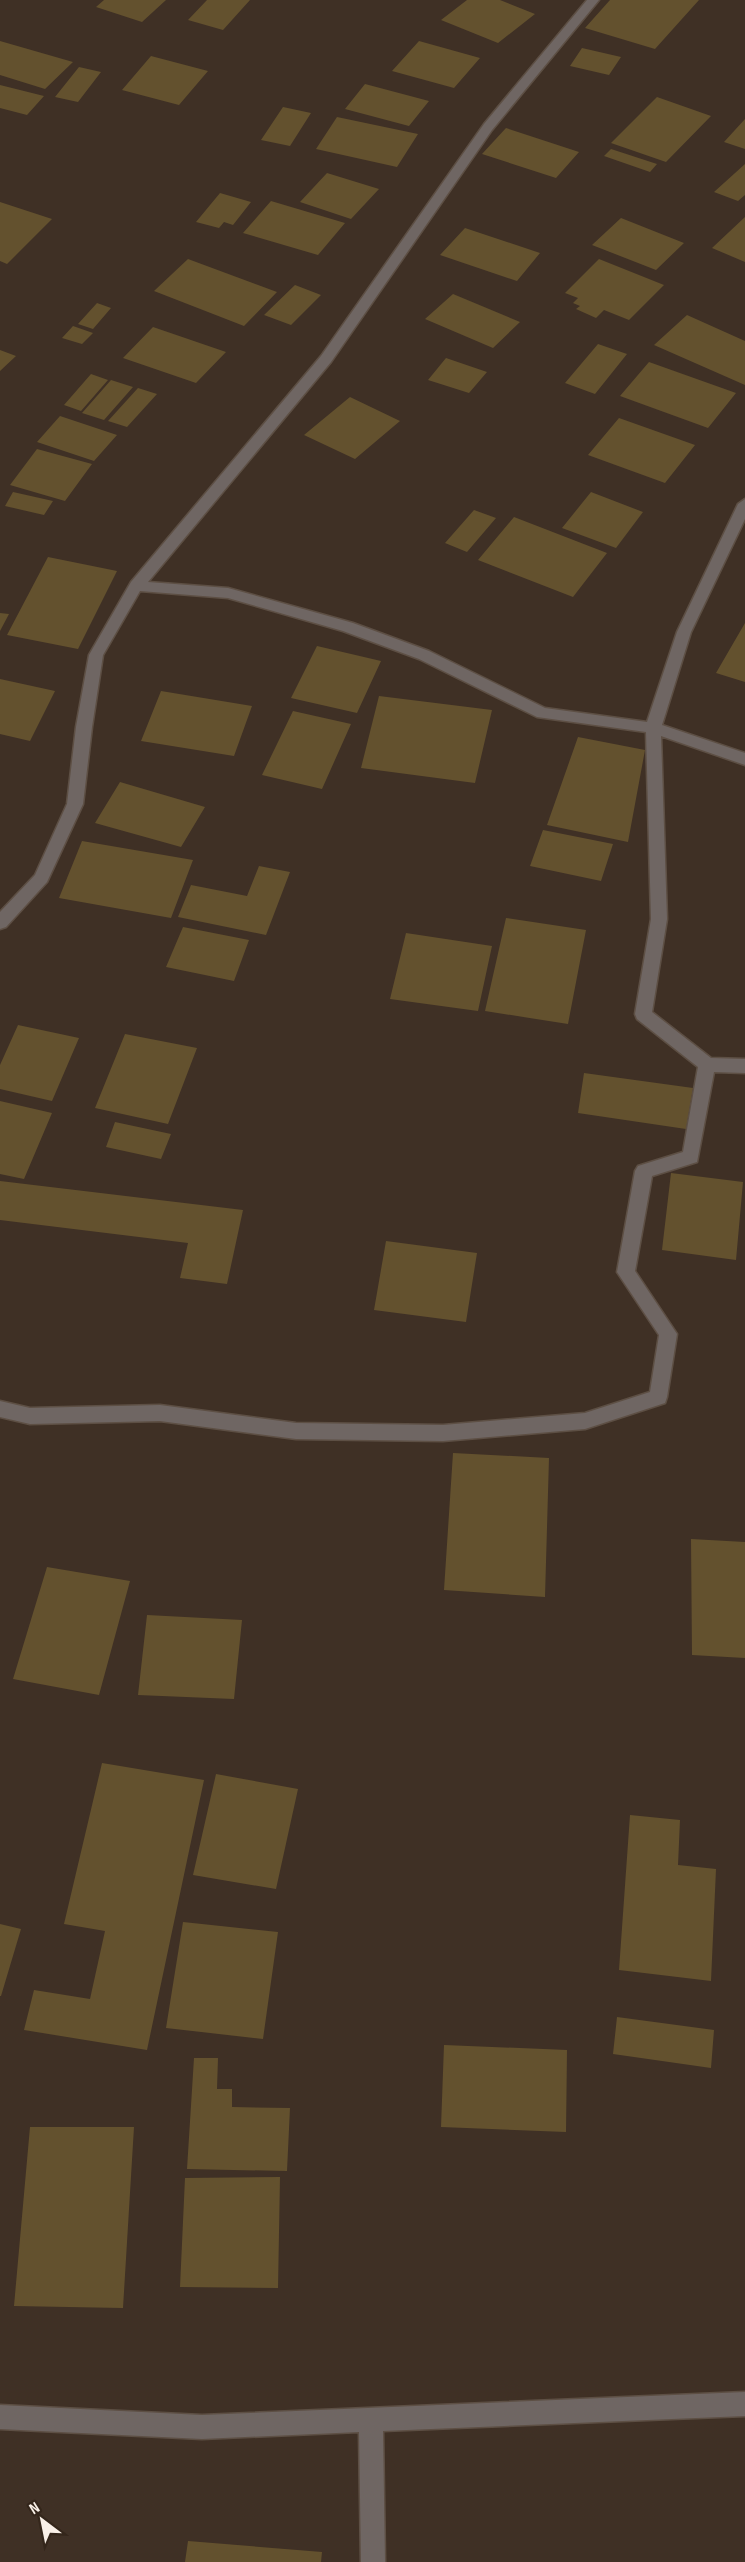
<svg xmlns="http://www.w3.org/2000/svg" width="745" height="2562" viewBox="0 0 745 2562" font-family="'Sofia Sans Condensed',sans-serif">
<style>
.building{fill:#63512e}
.lines{fill:none;stroke-linecap:round;stroke-linejoin:round}
.street-casing{stroke:#5d4f44;stroke-width:3}
.street{fill:#6f6663;fill-rule:evenodd}
</style>
<rect width="100%" height="100%" fill="#3f3025"/>
<!-- building -->
<path class="building" d="M 104,0 L 166,0 L 142,22 L 96,7 Z
M 207,0 L 250,0 L 223,30 L 188,20 Z
M 467,0 L 500,0 L 535,14 L 498,43 L 441,20 Z
M 610,0 L 699,0 L 655,49 L 585,28 Z
M 0,41 L 73,62 L 45,89 L 0,75 Z
M 419,41 L 480,58 L 454,88 L 392,71 Z
M 582,48 L 621,57 L 609,75 L 570,66 Z
M 151,56 L 208,71 L 179,105 L 122,90 Z
M 79,67 L 101,72 L 78,102 L 55,97 Z
M 365,84 L 429,101 L 409,126 L 345,109 Z
M 0,85 L 44,96 L 27,115 L 0,108 Z
M 657,97 L 711,116 L 666,162 L 611,143 Z
M 283,107 L 311,113 L 290,146 L 261,140 Z
M 337,117 L 418,134 L 397,167 L 316,149 Z
M 745,119 L 745,149 L 724,142 Z
M 506,128 L 579,152 L 556,178 L 482,154 Z
M 611,149 L 657,164 L 650,172 L 604,156 Z
M 745,164 L 745,195 L 738,201 L 714,192 Z
M 327,173 L 379,189 L 351,219 L 300,202 Z
M 220,193 L 251,202 L 233,225 L 224,222 L 219,228 L 196,222 Z
M 271,201 L 345,223 L 318,255 L 243,233 Z
M 0,202 L 52,219 L 7,264 L 0,261 Z
M 745,217 L 745,262 L 712,248 Z
M 621,218 L 684,243 L 656,270 L 592,245 Z
M 465,228 L 540,253 L 517,281 L 440,255 Z
M 188,259 L 277,292 L 244,326 L 154,291 Z
M 599,259 L 664,285 L 629,320 L 604,310 L 596,318 L 576,309 L 580,306 L 573,303 L 578,298 L 565,293 Z
M 295,285 L 321,295 L 291,325 L 264,315 Z
M 453,294 L 520,322 L 493,348 L 425,319 Z
M 97,303 L 111,308 L 93,329 L 78,324 Z
M 687,315 L 745,341 L 745,385 L 654,345 Z
M 73,326 L 93,333 L 82,344 L 62,338 Z
M 153,327 L 226,352 L 196,383 L 123,358 Z
M 598,344 L 627,354 L 595,394 L 565,383 Z
M 0,350 L 16,356 L 0,371 Z
M 446,358 L 487,372 L 469,393 L 428,380 Z
M 649,362 L 736,393 L 708,428 L 620,396 Z
M 91,374 L 108,380 L 81,411 L 64,405 Z
M 111,380 L 133,387 L 104,420 L 82,413 Z
M 138,388 L 157,394 L 127,427 L 108,421 Z
M 350,397 L 400,421 L 355,459 L 304,435 Z
M 60,416 L 117,435 L 94,461 L 37,442 Z
M 619,418 L 695,445 L 665,483 L 588,455 Z
M 37,449 L 92,464 L 65,501 L 10,485 Z
M 13,492 L 53,501 L 44,515 L 5,506 Z
M 591,492 L 643,512 L 616,548 L 562,528 Z
M 474,510 L 496,518 L 467,552 L 445,543 Z
M 514,517 L 607,553 L 573,597 L 478,560 Z
M 48,557 L 117,571 L 78,649 L 7,635 Z
M 0,613 L 9,614 L 0,631 Z
M 745,623 L 745,682 L 716,673 Z
M 317,646 L 381,661 L 357,713 L 291,698 Z
M 0,679 L 55,691 L 30,741 L 0,734 Z
M 161,691 L 252,706 L 234,756 L 141,741 Z
M 379,696 L 492,710 L 475,783 L 361,768 Z
M 293,711 L 351,724 L 322,789 L 262,775 Z
M 578,737 L 645,750 L 628,842 L 547,825 Z
M 120,782 L 205,807 L 181,847 L 95,823 Z
M 543,830 L 613,844 L 601,881 L 530,866 Z
M 82,841 L 193,860 L 171,918 L 59,898 Z
M 259,866 L 290,872 L 266,935 L 178,917 L 191,885 L 247,896 Z
M 506,918 L 586,930 L 568,1024 L 485,1011 Z
M 183,927 L 249,940 L 234,981 L 166,967 Z
M 406,933 L 492,946 L 478,1011 L 390,999 Z
M 18,1025 L 79,1038 L 52,1101 L 0,1089 L 0,1065 Z
M 125,1034 L 197,1048 L 168,1124 L 95,1108 Z
M 584,1073 L 693,1088 L 686,1129 L 578,1113 Z
M 0,1101 L 52,1113 L 24,1179 L 0,1174 Z
M 115,1122 L 171,1134 L 161,1159 L 106,1147 Z
M 671,1173 L 743,1182 L 736,1260 L 662,1250 Z
M 0,1181 L 243,1210 L 227,1284 L 180,1278 L 188,1243 L 0,1220 Z
M 386,1241 L 477,1253 L 466,1322 L 374,1310 Z
M 453,1453 L 549,1458 L 545,1597 L 444,1590 Z
M 691,1539 L 745,1542 L 745,1658 L 692,1655 Z
M 47,1567 L 130,1581 L 99,1695 L 13,1679 Z
M 147,1615 L 242,1620 L 234,1699 L 138,1695 Z
M 102,1763 L 204,1780 L 147,2050 L 24,2030 L 34,1990 L 90,1999 L 105,1931 L 64,1924 Z
M 216,1774 L 298,1789 L 276,1889 L 193,1875 Z
M 630,1815 L 680,1820 L 678,1865 L 716,1869 L 711,1981 L 619,1970 Z
M 183,1922 L 278,1932 L 263,2039 L 166,2028 Z
M 0,1924 L 21,1929 L 1,1996 L 0,1996 Z
M 617,2017 L 714,2030 L 711,2068 L 613,2054 Z
M 444,2045 L 567,2050 L 566,2132 L 441,2127 Z
M 194,2058 L 218,2058 L 217,2089 L 232,2089 L 232,2107 L 290,2108 L 287,2171 L 187,2169 Z
M 30,2127 L 134,2127 L 123,2308 L 14,2306 Z
M 280,2177 L 278,2288 L 180,2287 L 185,2178 Z
M 188,2541 L 322,2552 L 321,2562 L 185,2562 Z"/>
<g class="lines">
<!-- street casing -->
<g class="street-casing">
<path id="street" d="M 587,0 L 599,0 L 492,130 L 331,362 L 148,582 L 228,588 L 353,623 L 429,651 L 545,708 L 647,722 L 677,632 L 738,504 L 745,499 L 745,519 L 691,632 L 662,725 L 745,753 L 745,765 L 661,736 L 667,919 L 652,1012 L 711,1058 L 745,1059 L 745,1073 L 714,1072 L 697,1162 L 652,1176 L 635,1271 L 677,1334 L 667,1397 L 665,1403 L 585,1429 L 443,1441 L 296,1439 L 160,1421 L 30,1424 L 0,1417 L 0,1401 L 30,1408 L 160,1405 L 296,1423 L 443,1425 L 585,1413 L 650,1392 L 659,1335 L 617,1272 L 635,1171 L 638,1166 L 683,1152 L 698,1067 L 637,1019 L 635,1014 L 651,919 L 646,732 L 537,717 L 419,659 L 343,631 L 228,598 L 140,591 L 103,655 L 92,727 L 83,804 L 47,882 L 6,927 L 0,929 L 0,912 L 35,875 L 67,804 L 76,727 L 89,655 L 131,582 L 321,356 L 484,124 Z
M 745,2392 L 745,2416 L 383,2431 L 385,2562 L 361,2562 L 359,2432 L 202,2439 L 0,2429 L 0,2405 L 202,2415 Z"/>
</g>
<!-- street -->
<use href="#street" class="street"/>
</g>
<!-- north arrow -->
<g transform="translate(42 2520) rotate(328)" stroke="#34261b" stroke-width="4.5" paint-order="stroke">
<path d="M0-4.5L10 22L0 15L-10 22Z" fill="#f9f0e8"/>
<text y="-9" font-size="16" font-weight="bold" text-anchor="middle" fill="#f9f0e8">N</text>
</g>
</svg>
